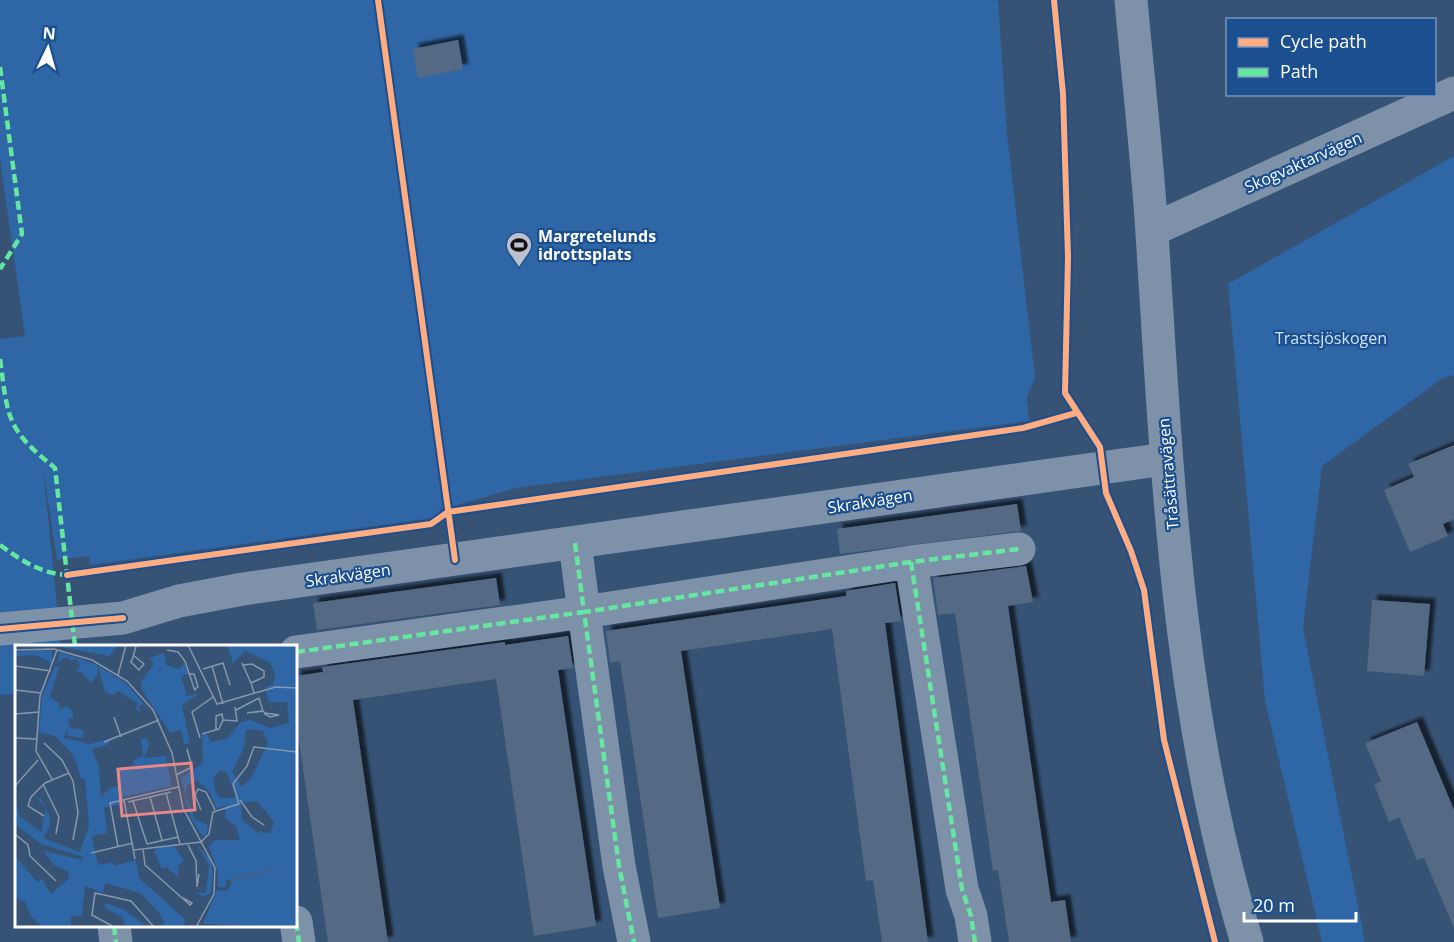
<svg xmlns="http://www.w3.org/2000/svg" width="1454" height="942" viewBox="0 0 1454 942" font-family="'Open Sans',sans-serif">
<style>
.green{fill:#2f66a5}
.building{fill:#526984;filter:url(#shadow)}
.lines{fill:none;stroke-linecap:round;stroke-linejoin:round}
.minor{stroke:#7d92a8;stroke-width:33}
.quiet{stroke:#66e7a1;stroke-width:4.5;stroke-dasharray:9 4.5;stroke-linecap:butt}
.cycleway-casing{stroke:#1b4f8f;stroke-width:10}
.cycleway{stroke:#ffac80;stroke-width:6}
.labels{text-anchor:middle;stroke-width:4.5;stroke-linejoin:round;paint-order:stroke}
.street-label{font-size:16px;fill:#fff;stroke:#1b4f8f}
.poi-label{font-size:16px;font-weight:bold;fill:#fff;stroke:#1b4f8f;text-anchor:start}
.park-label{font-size:16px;fill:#cfe3fa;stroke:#1b4f8f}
.inset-river{fill:none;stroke:#3b618d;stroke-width:3}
.inset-road{fill:none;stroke:#8697ac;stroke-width:1.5}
.view{fill:#e88989;fill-opacity:0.15;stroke:#e88989;stroke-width:3}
.inset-edge{fill:none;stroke:#fff;stroke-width:3}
</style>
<defs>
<filter id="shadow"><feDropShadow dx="5.5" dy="-5.5" stdDeviation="1.5" flood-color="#0009"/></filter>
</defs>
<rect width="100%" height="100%" fill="#365274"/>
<!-- green -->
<path class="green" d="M 0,0 L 998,0 L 1007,134 L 1035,377 L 1027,398 L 1029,421 L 516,488 L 439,510 L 440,517 L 90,565 L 89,556 L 57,560 L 43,468 L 61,646 L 16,646 L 16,694 L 0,695 L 0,339 L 25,336 L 0,158 Z
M 1454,156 L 1454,375 L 1443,378 L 1322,466 L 1303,628 L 1365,942 L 1322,942 L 1265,701 L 1228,284 Z"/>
<!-- building -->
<path class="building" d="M 458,40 L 463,69 L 418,78 L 413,49 Z
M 1454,445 L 1454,519 L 1443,524 L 1448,536 L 1410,552 L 1384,490 L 1414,477 L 1408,464 Z
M 1017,504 L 1021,531 L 840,554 L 837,529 Z
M 1026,566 L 1033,602 L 1008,606 L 1051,902 L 1065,900 L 1071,942 L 1009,942 L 998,870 L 993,871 L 955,613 L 938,615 L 933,578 Z
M 496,578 L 500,605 L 317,630 L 313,603 Z
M 895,583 L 901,621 L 885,623 L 928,942 L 882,942 L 873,880 L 866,881 L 832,629 L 681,651 L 720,908 L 658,918 L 620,661 L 610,663 L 606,631 L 846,596 L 846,591 Z
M 1372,600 L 1430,604 L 1424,676 L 1367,671 Z
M 568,636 L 573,668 L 558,670 L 596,926 L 534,936 L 496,679 L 353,700 L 388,942 L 328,942 L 296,720 L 296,676 L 323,672 L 322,667 L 505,642 L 505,645 Z
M 1417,722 L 1454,810 L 1454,928 L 1424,858 L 1417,860 L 1399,817 L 1389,822 L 1374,784 L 1381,781 L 1365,743 Z"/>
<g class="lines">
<!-- minor -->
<path class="minor" d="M 1131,0 C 1138,78 1147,155 1152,233 C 1167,471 1177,713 1247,942
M 1152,230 L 1454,93
M 575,543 L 584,612 L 911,562 L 1019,549
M 911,562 L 962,889 L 971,916 L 975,942
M 0,629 L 123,618 L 179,601 L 243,589 L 1165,459
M 296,652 L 584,612 L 619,866 L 634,942
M 296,922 L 299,942
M 114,926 L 116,942"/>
<!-- quiet -->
<path class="quiet" d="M 0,67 L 22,234 L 0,269
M 0,359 C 8,418 6,429 55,468 L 75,646
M 575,543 L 584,612 L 911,562 L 1019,549
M 0,545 C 22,561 40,573 67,575
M 911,562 L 962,889 L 971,916 L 975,942
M 296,652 L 584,612 L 619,866 L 634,942
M 296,922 L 299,942
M 114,926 L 116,942"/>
<!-- cycleway casing -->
<g class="cycleway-casing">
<path id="cycleway" d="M 378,0 L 455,560
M 1054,0 L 1063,94 L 1068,257 L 1065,393 L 1100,447 L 1106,493 L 1131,551 L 1144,590 L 1164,740 L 1215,942
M 67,575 L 431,524 L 448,512 L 1023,428 L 1076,413
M 0,629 L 123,618"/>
</g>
<!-- cycleway -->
<use href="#cycleway" class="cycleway"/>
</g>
<!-- icons -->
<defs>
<g id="stadium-pin" transform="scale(1.35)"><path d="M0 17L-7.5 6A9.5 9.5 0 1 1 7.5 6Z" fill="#b9c2ce" stroke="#1b4f8f"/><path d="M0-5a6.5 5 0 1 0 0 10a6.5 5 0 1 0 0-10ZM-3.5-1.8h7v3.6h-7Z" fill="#111"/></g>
</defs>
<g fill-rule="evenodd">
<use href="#stadium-pin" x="519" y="245"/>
</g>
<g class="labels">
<!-- street labels -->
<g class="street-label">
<text transform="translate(1303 162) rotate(-24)" y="6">Skogvaktarvägen</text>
<text transform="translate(1168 474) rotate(-95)" y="6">Tråsättravägen</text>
<text transform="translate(870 501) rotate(-9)" y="6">Skrakvägen</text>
<text transform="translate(348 575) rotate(-8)" y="6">Skrakvägen</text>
</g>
<!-- poi labels -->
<g class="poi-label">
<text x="538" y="242">Margretelunds<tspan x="538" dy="18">idrottsplats</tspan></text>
</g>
<!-- park labels -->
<g class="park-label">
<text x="1331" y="344">Trastsjöskogen</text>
</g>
</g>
<!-- overview -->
<g transform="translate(15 645)">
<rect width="282" height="282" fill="#365274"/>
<path d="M 35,0 L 104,0 L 94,11 ZM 212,0 L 282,0 L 282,282 L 188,279 L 202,245 L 212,246 L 217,236 L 211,234 L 211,242 L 203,242 L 203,228 L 194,201 L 200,195 L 225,195 L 221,181 L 210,173 L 210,161 L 201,163 L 195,147 L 182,135 L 171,141 L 171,150 L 180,174 L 193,180 L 191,191 L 187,191 L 176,173 L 166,133 L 188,118 L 187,90 L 192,89 L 196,97 L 212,94 L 226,77 L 235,75 L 256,83 L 274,78 L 272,57 L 254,57 L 250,43 L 258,39 L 260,28 L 254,17 L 230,6 L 218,18 ZM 235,84 L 248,86 L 253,97 L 237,132 L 227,142 L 217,127 L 229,103 L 231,85 ZM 205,125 L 212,128 L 221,151 L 218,153 L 205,153 L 201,148 L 198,134 ZM 242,156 L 259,177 L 255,188 L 241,187 L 227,174 L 226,158 ZM 23,5 L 37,6 L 37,18 L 20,10 L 0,11 L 0,7 ZM 45,7 L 82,20 L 83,29 L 76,38 L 65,26 L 61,28 L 65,19 L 61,14 L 56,16 L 52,12 L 42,18 ZM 149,8 L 151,20 L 165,24 L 169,18 L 174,29 L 166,31 L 172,51 L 185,48 L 167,60 L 175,98 L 169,99 L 166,85 L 155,88 L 127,45 L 126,37 L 139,19 L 134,13 ZM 40,21 L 44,22 L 35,52 L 45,59 L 44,64 L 52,61 L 58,67 L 58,73 L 53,74 L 55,83 L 69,85 L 68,93 L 53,91 L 52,84 L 49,93 L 75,99 L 94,94 L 94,99 L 77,104 L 84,122 L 86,152 L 95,143 L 105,141 L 101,124 L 120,120 L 118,115 L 128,111 L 126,94 L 132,94 L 134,102 L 129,113 L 151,111 L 156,141 L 108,152 L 109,158 L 89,163 L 92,188 L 77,191 L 83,220 L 98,217 L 99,221 L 121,215 L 124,233 L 170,274 L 169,282 L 150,282 L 145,269 L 125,248 L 90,238 L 88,248 L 70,241 L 67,271 L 56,271 L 56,282 L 28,282 L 16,272 L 10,257 L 0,252 L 0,211 L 22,237 L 27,234 L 36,249 L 54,233 L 53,226 L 39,220 L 28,206 L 68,215 L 68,212 L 26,199 L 0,179 L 0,153 L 5,172 L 26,187 L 31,164 L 20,150 L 27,155 L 34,170 L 35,181 L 28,193 L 65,207 L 74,180 L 70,134 L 66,134 L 59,111 L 40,91 L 24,87 L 27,51 ZM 83,21 L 111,38 L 140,72 L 128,59 L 123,62 L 126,67 L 121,65 L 123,58 L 103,46 L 98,50 L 90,47 ZM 182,200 L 195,214 L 198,228 L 196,248 L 187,252 L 181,247 L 191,248 L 194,220 ZM 159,201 L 169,216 L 163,221 L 163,233 L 152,222 L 147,224 L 139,207 L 142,202 ZM 90,258 L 108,264 L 130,280 L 110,280 L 108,273 L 89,262 Z" fill="#2f66a5" fill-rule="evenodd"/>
<path class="inset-river" d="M 216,235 L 259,224"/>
<path class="inset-road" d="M 173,0 L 202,59 L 261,42 L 282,43M 0,5 L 39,4 L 77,15 L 112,36 L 138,65 L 157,108 L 168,163 L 200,223 L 199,249 L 181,282M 152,5 L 163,7 L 170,16 L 180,46M 118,10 L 129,19 L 124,25 L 116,17 L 118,12 L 121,1M 227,18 L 236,38M 228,20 L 237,19 L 249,26 L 249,32 L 236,38 L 239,48M 0,21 L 36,26M 197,21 L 208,59M 188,24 L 208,18 L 215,40M 175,29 L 179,29 L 183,42 L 180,44M 103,30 L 111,0M 0,45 L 26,48M 221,65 L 244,53 L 248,66 L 232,68M 248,66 L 249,67 L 250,69 L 255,72 L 264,70 L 250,68M 0,69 L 24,67M 99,72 L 106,92M 201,84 L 201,71 L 207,69 L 208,75 L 222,76 L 220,62M 187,89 L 204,84 L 208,75M 0,93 L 22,94M 185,93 L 177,67 L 198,52M 89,97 L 144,75M 29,98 L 47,115 L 58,136 L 63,168 L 58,195M 161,130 L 177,122 L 172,104M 37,134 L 21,106 L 25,51 L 42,5M 28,139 L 44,172 L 41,189M 0,141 L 23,115M 151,148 L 165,199M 135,152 L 156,147M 109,155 L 120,214M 225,155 L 237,172 L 249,180M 118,156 L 132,199M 113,157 L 135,152 L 147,195M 186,165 L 180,150 L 183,144 L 191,147 L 200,165M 29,171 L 13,161 L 16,152 L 30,138 L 54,128M 0,189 L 13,200 L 15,211 L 41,236M 132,199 L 163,192M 173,200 L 181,216 L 182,242 L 184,229M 103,202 L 95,158 L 163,142M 128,204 L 130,220 L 175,260 L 177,258 L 168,253M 119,205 L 186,197 L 194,189 L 198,167 L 224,159 L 218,139 L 232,121 L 239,102 L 282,107M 76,208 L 118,198M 99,282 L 77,270 L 80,248 L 116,256 L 139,282"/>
<path class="view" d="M 176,118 L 180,165 L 107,171 L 103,124 Z"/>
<rect width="282" height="282" class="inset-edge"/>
</g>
<!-- legend -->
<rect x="1226" y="18" width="210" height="78" fill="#1b4f8f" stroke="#7695bc" stroke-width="1.5"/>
<rect x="1238" y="38" width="30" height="9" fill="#ffac80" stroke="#7695bc" stroke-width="1.5"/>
<text x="1280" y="48" font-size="18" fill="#ffffff">Cycle path</text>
<rect x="1238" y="68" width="30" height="9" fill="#66e7a1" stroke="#7695bc" stroke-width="1.5"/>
<text x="1280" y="78" font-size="18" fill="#ffffff">Path</text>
<!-- north arrow -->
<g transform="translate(48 48) rotate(5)" stroke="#1b4f8f" stroke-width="4.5" paint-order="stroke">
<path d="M0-4.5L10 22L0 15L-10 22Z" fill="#ffffff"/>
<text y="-9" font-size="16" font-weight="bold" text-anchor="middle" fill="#ffffff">N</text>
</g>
<!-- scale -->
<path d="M1244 912v9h112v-9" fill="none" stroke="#ffffff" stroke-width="3"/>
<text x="1253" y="912" font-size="18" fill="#ffffff" stroke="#1b4f8f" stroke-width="4.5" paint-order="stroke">20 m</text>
</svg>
